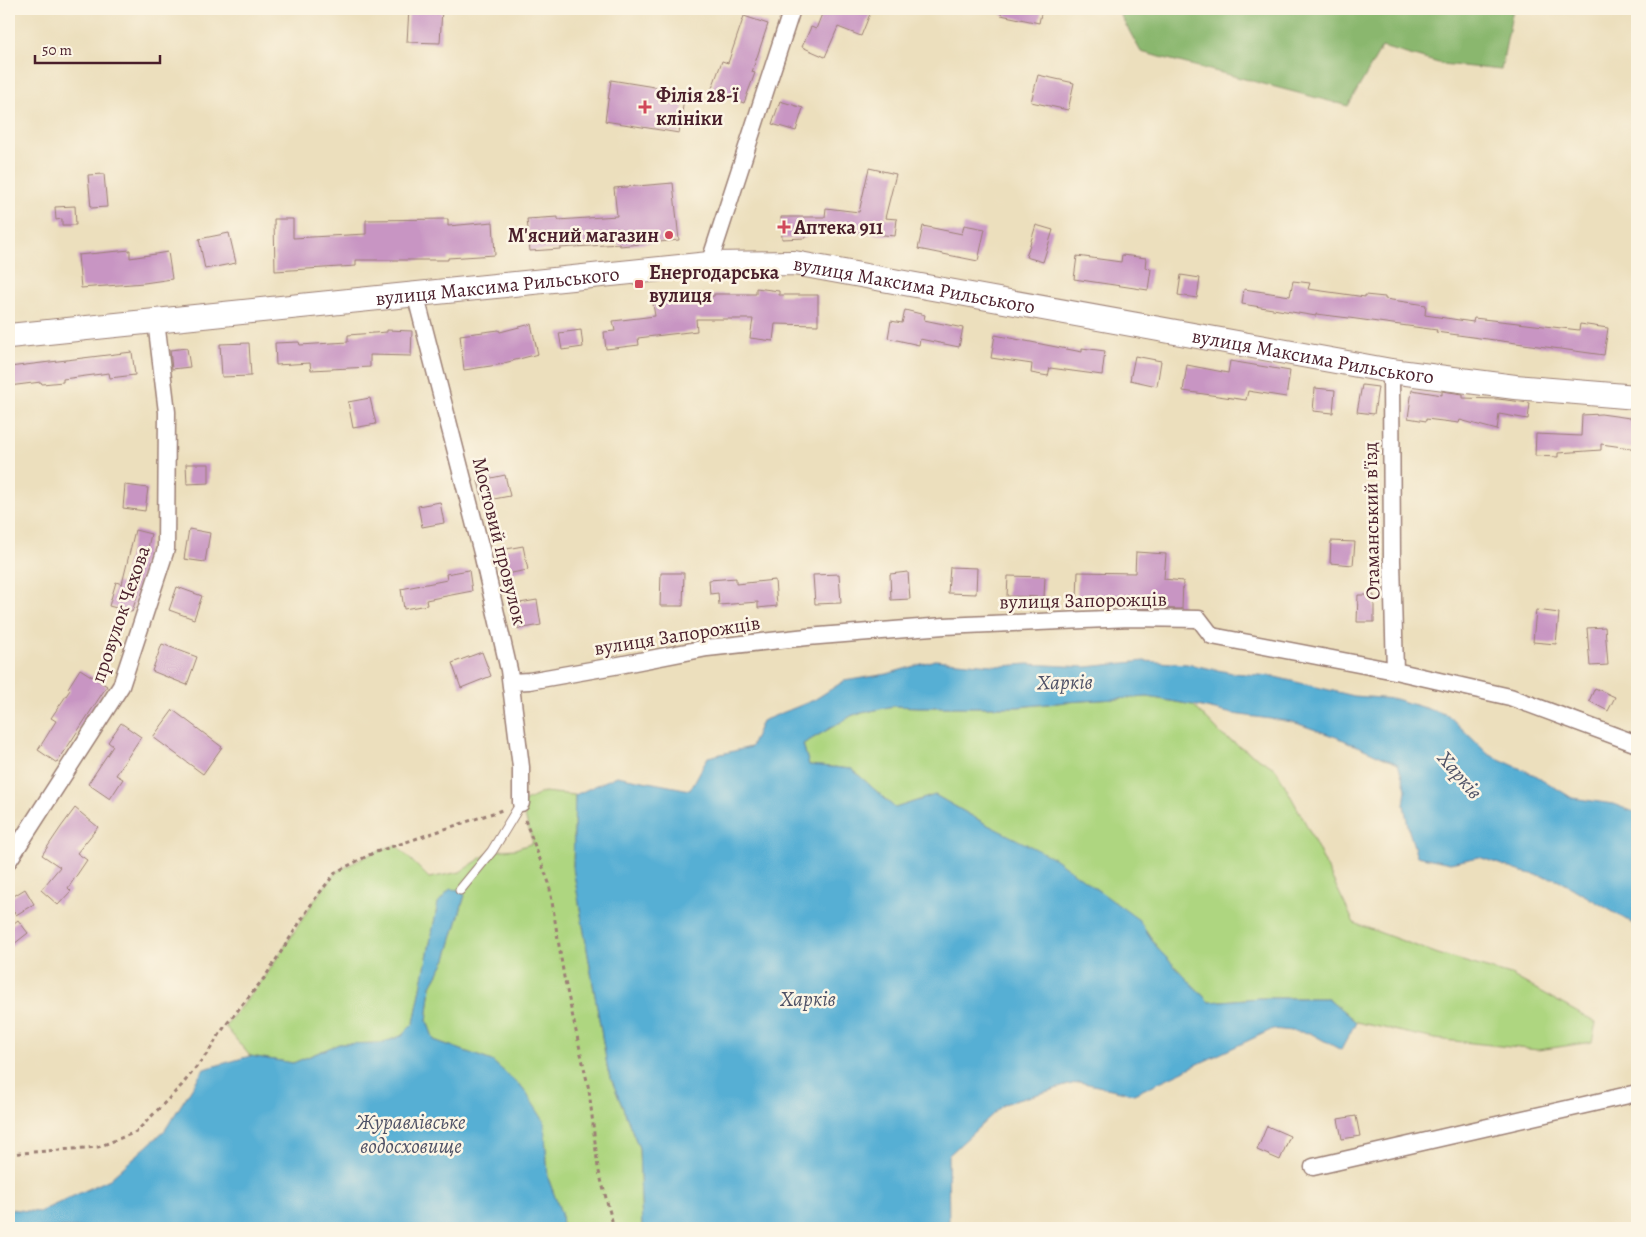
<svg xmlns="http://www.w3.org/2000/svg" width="1646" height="1237" viewBox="0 0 1646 1237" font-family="Alegreya,serif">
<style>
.green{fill:#aed680;stroke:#7c7a56}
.forest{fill:#8ab76e;stroke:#6a6b4c}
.water{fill:#56afd4;stroke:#506780}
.building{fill:#c895c3}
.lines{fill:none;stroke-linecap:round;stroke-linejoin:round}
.service-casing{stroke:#9b7f74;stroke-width:11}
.minor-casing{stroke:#9b7f74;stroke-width:19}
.secondary-casing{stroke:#9b7f74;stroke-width:26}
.path{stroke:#9b7f74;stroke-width:3;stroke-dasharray:4 4;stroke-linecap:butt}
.service{stroke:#fff;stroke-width:9}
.minor{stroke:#fff;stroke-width:16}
.secondary{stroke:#fff;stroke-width:24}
.poi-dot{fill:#d1495b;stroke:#fcf5e5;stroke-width:2}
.labels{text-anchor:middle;stroke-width:5;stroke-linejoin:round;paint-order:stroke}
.poi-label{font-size:20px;font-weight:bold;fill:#4a1f2b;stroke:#fcf5e5;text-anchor:start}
.street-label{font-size:20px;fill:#4a1f2b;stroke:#fcf5e5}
.water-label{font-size:21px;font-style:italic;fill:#4e5166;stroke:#fcf5e5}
</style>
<rect width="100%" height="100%" fill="#fcf5e5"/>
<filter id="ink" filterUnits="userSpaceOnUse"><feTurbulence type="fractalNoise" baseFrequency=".02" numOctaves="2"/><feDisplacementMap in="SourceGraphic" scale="10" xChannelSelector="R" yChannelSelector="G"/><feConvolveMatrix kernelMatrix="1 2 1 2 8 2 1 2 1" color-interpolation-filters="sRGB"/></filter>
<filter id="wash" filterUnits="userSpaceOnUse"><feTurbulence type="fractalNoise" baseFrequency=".0096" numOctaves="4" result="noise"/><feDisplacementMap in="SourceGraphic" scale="20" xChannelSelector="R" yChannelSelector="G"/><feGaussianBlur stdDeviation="1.12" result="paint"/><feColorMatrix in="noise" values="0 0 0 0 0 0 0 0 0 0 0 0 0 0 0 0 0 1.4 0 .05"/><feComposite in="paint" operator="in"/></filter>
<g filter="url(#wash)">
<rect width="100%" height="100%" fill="#ecdfbd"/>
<!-- green -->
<path class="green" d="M 1148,697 L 1193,705 L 1223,736 L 1276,769 L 1306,824 L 1354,923 L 1438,954 L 1511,975 L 1596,1023 L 1592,1042 L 1538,1050 L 1435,1039 L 1356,1022 L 1328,998 L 1259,998 L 1209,1002 L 1159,950 L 1139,920 L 986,824 L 935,795 L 895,808 L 852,769 L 809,765 L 803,744 L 853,715 L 893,706 L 919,707 L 1018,707 L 1066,702 Z
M 544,792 L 575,795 L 573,868 L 608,1071 L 639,1148 L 642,1228 L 562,1228 L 561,1213 L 548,1178 L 544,1121 L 492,1061 L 434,1040 L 427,1021 L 431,986 L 446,959 L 465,895 L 460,890 L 438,903 L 414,1023 L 401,1036 L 382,1043 L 339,1044 L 293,1063 L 250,1056 L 225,1026 L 265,977 L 314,901 L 336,872 L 373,853 L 396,845 L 429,878 L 460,872 L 492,851 L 515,849 L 533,843 L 521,803 Z"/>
<!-- forest -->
<path class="forest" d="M 1117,9 L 1513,9 L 1501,70 L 1442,64 L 1382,47 L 1348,106 L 1141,52 Z"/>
<!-- water -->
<path class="water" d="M 935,660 L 1003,666 L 1028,664 L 1086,667 L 1144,661 L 1187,664 L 1233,673 L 1271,676 L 1354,696 L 1395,699 L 1448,715 L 1488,754 L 1537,776 L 1572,798 L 1613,804 L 1637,813 L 1637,926 L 1557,879 L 1522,872 L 1479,857 L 1450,863 L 1417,856 L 1409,831 L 1404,805 L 1406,789 L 1398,764 L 1339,738 L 1293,722 L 1233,714 L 1193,705 L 1148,697 L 1066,702 L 1018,707 L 919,707 L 893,706 L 853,715 L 803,744 L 809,765 L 852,769 L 895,808 L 935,795 L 986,824 L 1054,858 L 1139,920 L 1159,950 L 1209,1002 L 1259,998 L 1328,998 L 1356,1022 L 1341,1050 L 1310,1033 L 1273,1029 L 1134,1094 L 1079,1082 L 1004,1104 L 948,1156 L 949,1228 L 642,1228 L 639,1148 L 608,1071 L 573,868 L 575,795 L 617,776 L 690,790 L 708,757 L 751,747 L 762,721 L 814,700 L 844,681 L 887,674 Z
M 450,889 L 460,890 L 465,895 L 446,959 L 431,986 L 427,1021 L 434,1040 L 492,1061 L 523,1088 L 544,1121 L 548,1178 L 561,1213 L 562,1228 L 9,1228 L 9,1209 L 39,1212 L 110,1179 L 165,1130 L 204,1069 L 250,1056 L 293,1063 L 339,1044 L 382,1043 L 401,1036 L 414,1023 L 438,903 Z"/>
<g id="blocks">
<!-- building -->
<path class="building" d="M 409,9 L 442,9 L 440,43 L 407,42 Z
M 824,9 L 872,9 L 861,36 L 838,27 L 825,57 L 802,47 L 811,27 L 816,29 Z
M 1002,9 L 1042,9 L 1039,23 L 1001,15 Z
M 744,16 L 768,24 L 752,72 L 755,73 L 744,103 L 711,91 L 722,61 L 728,63 Z
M 1038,75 L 1074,83 L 1068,110 L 1031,102 Z
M 611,80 L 685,92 L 679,133 L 605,121 Z
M 780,101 L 803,108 L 796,131 L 772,124 Z
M 869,168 L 896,174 L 885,218 L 897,219 L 895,236 L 852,232 L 852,233 L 805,227 L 806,238 L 782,239 L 781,217 L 825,217 L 826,208 L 859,212 Z
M 104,174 L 107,207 L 91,208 L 88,175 Z
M 673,183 L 679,240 L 620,246 L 619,244 L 560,248 L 560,249 L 530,251 L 527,219 L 558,217 L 558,220 L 617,216 L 614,188 Z
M 75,206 L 76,225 L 62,225 L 62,219 L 56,220 L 55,207 Z
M 274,219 L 293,219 L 293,238 L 366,234 L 366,220 L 448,219 L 448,226 L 493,222 L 495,255 L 448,258 L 448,260 L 356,260 L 356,266 L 275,271 Z
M 964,225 L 985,229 L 978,261 L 918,249 L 923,226 L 962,234 Z
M 1036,225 L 1053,230 L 1043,262 L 1026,257 Z
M 229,233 L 236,263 L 205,269 L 199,239 Z
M 130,250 L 130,258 L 168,252 L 172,279 L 144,283 L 81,288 L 78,255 Z
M 1122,255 L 1146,258 L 1145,268 L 1151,269 L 1148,290 L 1074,279 L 1077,256 L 1121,262 Z
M 1181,275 L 1200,278 L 1197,298 L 1178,295 Z
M 1293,281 L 1310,283 L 1308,289 L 1365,297 L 1365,295 L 1385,297 L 1385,299 L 1426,305 L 1425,315 L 1473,322 L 1474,318 L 1579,330 L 1580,324 L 1608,328 L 1604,355 L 1436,332 L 1437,330 L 1349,318 L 1316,314 L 1316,316 L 1242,304 L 1244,289 L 1290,296 Z
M 756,288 L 779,291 L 779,295 L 818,295 L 818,325 L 775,324 L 773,341 L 750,338 L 753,319 L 696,319 L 697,331 L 638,338 L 639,345 L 606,349 L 604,332 L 615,331 L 613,321 L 655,316 L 653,304 L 714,296 L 714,294 L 756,294 Z
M 905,310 L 925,315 L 924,320 L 963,328 L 959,347 L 920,339 L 919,345 L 888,338 L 891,321 L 902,323 Z
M 531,324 L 538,354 L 504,363 L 504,364 L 464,370 L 460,335 L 499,330 L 500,332 Z
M 387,330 L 412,331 L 411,356 L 370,355 L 370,367 L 350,368 L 311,370 L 310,363 L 276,365 L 275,343 L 299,342 L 300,345 L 348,342 L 348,335 L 387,332 Z
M 581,330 L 583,347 L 562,350 L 559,333 Z
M 995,335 L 1082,352 L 1082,348 L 1105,351 L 1102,375 L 1050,368 L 1048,376 L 1031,373 L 1032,364 L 991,358 Z
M 249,343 L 251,376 L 222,377 L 220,344 Z
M 187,348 L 190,367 L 172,369 L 170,350 Z
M 132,352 L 135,375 L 110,378 L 109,373 L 63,379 L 63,382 L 42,384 L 41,382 L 9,386 L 9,367 Z
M 1135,356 L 1161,361 L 1157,386 L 1130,380 Z
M 1230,361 L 1290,371 L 1286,397 L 1248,391 L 1246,400 L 1183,391 L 1187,365 L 1228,373 Z
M 1362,385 L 1378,387 L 1374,414 L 1357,412 Z
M 1315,388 L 1335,390 L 1333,413 L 1313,411 Z
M 1412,390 L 1442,395 L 1442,391 L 1463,394 L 1463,398 L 1498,399 L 1530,403 L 1528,419 L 1499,414 L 1497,430 L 1460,420 L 1459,423 L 1426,419 L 1426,421 L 1408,418 Z
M 370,398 L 376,424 L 353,428 L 348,402 Z
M 1601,414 L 1637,419 L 1637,449 L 1601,444 L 1601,450 L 1558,453 L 1558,457 L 1535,456 L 1536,434 L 1581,436 L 1582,415 Z
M 186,464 L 209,464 L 209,483 L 187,484 Z
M 505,475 L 510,496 L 483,501 L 478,481 Z
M 125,485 L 148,488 L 145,511 L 123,508 Z
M 440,502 L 444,523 L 422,527 L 418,506 Z
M 189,529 L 210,533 L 205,562 L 184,559 Z
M 135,530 L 151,534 L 139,589 L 132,612 L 109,606 L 116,582 L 122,584 Z
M 1331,541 L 1355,542 L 1353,565 L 1330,563 Z
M 523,546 L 528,570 L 506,574 L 501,550 Z
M 1136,552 L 1166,554 L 1164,579 L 1183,581 L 1182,609 L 1133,608 L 1133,599 L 1077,598 L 1078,572 L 1135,573 Z
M 950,567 L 977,568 L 976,594 L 948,593 Z
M 469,570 L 472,591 L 426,600 L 427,605 L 404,609 L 401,589 L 447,580 L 446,574 Z
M 908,572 L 910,599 L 891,600 L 890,574 Z
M 661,573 L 684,573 L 683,606 L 660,606 Z
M 839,574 L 841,603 L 815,604 L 813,575 Z
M 1008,576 L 1045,577 L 1044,597 L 1007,596 Z
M 736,578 L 736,584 L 775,580 L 777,606 L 758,608 L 758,602 L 719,605 L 718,593 L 710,594 L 709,580 Z
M 177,587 L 202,596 L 194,619 L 169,610 Z
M 1358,595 L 1374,595 L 1374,622 L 1357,622 Z
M 537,600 L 541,625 L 518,629 L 514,604 Z
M 1536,610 L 1559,613 L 1556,644 L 1533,642 Z
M 1605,627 L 1608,665 L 1590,666 L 1587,628 Z
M 162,644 L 197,657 L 187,685 L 152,671 Z
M 482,652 L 491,676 L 461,688 L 452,663 Z
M 80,669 L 107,686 L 57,763 L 38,750 L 56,721 L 51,718 L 70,690 L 68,688 Z
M 1595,688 L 1615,697 L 1608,711 L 1589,701 Z
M 173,710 L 222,747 L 203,774 L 153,737 Z
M 121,723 L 141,737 L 116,775 L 123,779 L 110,799 L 88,784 L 113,746 L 108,742 Z
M 75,808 L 98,827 L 77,853 L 87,860 L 68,888 L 71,891 L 58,905 L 41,890 L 60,867 L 42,855 L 61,827 Z
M 25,889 L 34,904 L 16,915 L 9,904 L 9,899 Z
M 18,920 L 28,933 L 9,948 L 9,927 Z
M 1356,1116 L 1360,1136 L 1342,1139 L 1338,1119 Z
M 1267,1126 L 1290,1136 L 1280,1160 L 1257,1150 Z"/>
</g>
</g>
<g filter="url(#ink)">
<use href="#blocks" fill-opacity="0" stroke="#9b7f74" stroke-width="1"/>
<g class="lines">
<!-- service casing -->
<g class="service-casing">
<path id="service" d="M 460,890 L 492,851 L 521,803"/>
</g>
<!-- minor casing -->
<g class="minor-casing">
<path id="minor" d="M 709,264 L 792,9
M 415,293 L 482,553 L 509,670 L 521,767 L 521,803
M 1391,371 L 1392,561 L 1395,671
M 511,682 L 529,681 L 614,666 L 707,648 L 807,637 L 944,626 L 1130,618 L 1199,619 L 1212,636 L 1395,671 L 1510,697 L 1637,744
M 9,860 L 121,686 L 166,549 L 167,412 L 156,321
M 1313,1167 L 1637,1093"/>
</g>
<!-- secondary casing -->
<g class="secondary-casing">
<g id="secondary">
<path id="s1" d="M 9,336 L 709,264 L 794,263 L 1391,371 L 1515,387 L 1637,397"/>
</g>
</g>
<!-- path -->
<path class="path" d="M 525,820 L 549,883 L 564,977 L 589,1090 L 598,1168 L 614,1228
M 9,1154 L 98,1147 L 136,1132 L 182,1085 L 209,1051 L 225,1026 L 265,977 L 314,900 L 336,872 L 373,853 L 502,810"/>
<!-- service -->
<use href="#service" class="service"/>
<!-- minor -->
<use href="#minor" class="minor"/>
<!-- secondary -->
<use href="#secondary" class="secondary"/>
</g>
</g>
<!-- markers -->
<g class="poi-dot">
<path d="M642.5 99.5h5v5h5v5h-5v5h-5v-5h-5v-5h5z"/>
<path d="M781.5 219.5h5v5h5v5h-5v5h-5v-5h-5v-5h5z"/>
<circle cx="669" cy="235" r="5"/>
<rect x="634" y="279" width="10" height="10" rx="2.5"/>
</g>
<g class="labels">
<!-- poi labels -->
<g class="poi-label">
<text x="656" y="102">Філія 28-ї<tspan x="656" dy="23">клініки</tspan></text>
<text x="794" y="234">Аптека 911</text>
<text x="659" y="242" text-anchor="end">М'ясний магазин</text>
<text x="649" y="279">Енергодарська<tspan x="649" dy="23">вулиця</tspan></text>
</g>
<!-- street labels -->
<g class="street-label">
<text dy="7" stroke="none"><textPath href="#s1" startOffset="491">вулиця Максима Рильського</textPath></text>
<text dy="7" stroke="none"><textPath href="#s1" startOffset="911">вулиця Максима Рильського</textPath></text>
<text dy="7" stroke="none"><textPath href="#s1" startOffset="1316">вулиця Максима Рильського</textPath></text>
<text transform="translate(1371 521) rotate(-91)" y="7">Отаманський в'їзд</text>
<text transform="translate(500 541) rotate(76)" y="7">Мостовий провулок</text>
<text transform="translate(1083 600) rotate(-1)" y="7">вулиця Запорожців</text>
<text transform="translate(120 614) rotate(-71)" y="7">провулок Чехова</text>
<text transform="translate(677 635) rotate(-9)" y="7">вулиця Запорожців</text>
</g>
<!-- water labels -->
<g class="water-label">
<text transform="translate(1065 682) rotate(-1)" y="7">Харків</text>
<text transform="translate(1460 775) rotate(49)" y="7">Харків</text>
<text x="808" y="1006">Харків</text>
<text x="411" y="1129">Журавлівське<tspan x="411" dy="24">водосховище</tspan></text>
</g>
</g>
<!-- margin -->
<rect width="1646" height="1237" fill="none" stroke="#fcf5e5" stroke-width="30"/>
<!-- scale -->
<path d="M35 55v8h125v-8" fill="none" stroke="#4a1f2b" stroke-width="2.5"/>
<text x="42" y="55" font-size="15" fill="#4a1f2b" stroke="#fcf5e5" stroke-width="4" paint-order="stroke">50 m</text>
</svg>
